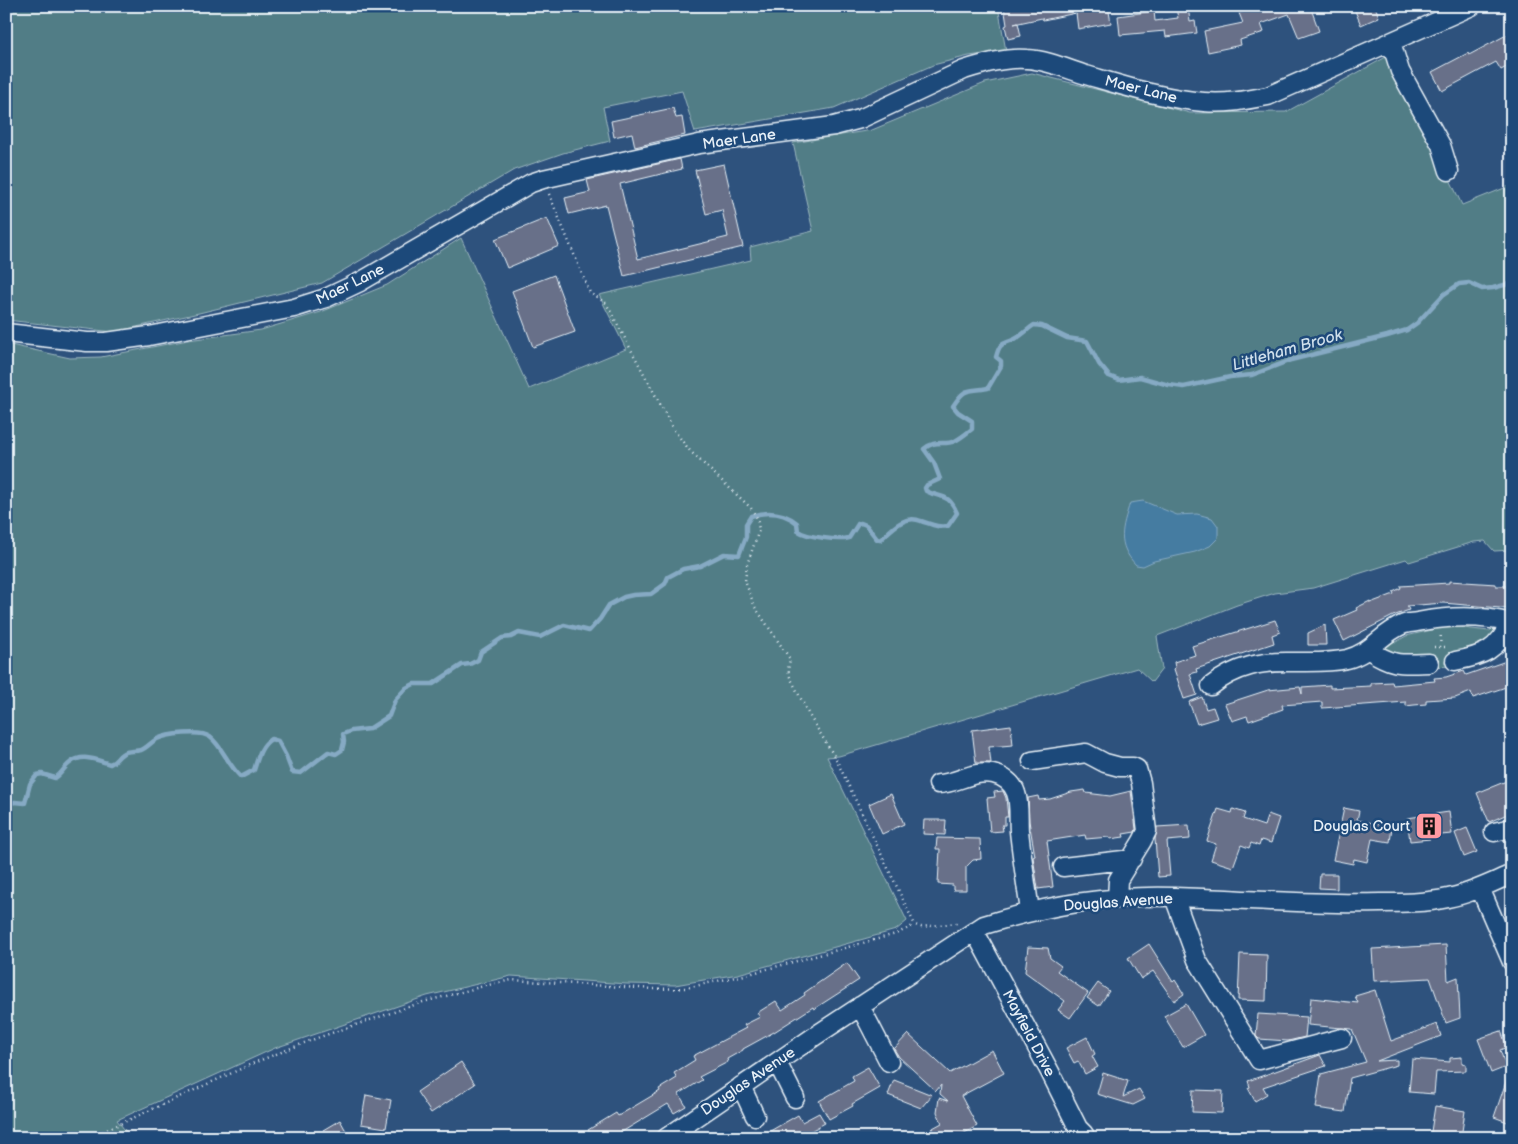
<svg xmlns="http://www.w3.org/2000/svg" width="1518" height="1144" viewBox="0 0 1518 1144" font-family="'Balsamiq Sans',sans-serif">
<style>
.green{fill:#517d86;stroke:#9cb7bf}
.water{fill:#447ba1;stroke:#86aac4}
.lines{fill:none;stroke-linecap:round;stroke-linejoin:round}
.stream{stroke:#86aac4;stroke-width:4.5}
.building{fill:#687089;stroke:#e8f1f8}
.minor-casing{stroke:#e8f1f8;stroke-width:21}
.path{stroke:#e8f1f8;stroke-width:2.5;stroke-dasharray:1 4;stroke-linecap:butt}
.minor{stroke:#1f4a7a;stroke-width:18}
.labels{text-anchor:middle;stroke-width:5;stroke-linejoin:round;paint-order:stroke}
.street-label{font-size:15px;fill:#e8f1f8;stroke:#1f4a7a}
.poi-label{font-size:15px;fill:#e8f1f8;stroke:#1f4a7a;text-anchor:end}
.water-label{font-size:16px;font-style:italic;fill:#cfdfeb;stroke:#1f4a7a}
</style>
<rect width="100%" height="100%" fill="#2e527d"/>
<filter id="ink" filterUnits="userSpaceOnUse"><feTurbulence type="fractalNoise" baseFrequency=".02" numOctaves="2"/><feDisplacementMap in="SourceGraphic" scale="10" xChannelSelector="R" yChannelSelector="G"/><feConvolveMatrix kernelMatrix="1 2 1 2 8 2 1 2 1" color-interpolation-filters="sRGB"/></filter>
<g filter="url(#ink)">
<path class="green" d="M6 6H998L1006 51 969 56 933 65 834 108 695 132 682 91 603 107 610 141 563 153 514 170 322 283 199 313 114 332 6 320Z
M1386 57 1431 139 1462 205 1512 185V550L1494 551 1485 541 1474 542 1409 562 1406 559 1313 588 1275 593 1237 605 1157 636 1162 669 1152 682 1137 668 839 756 827 757 907 921 896 930 738 974 675 985 627 984 511 976 427 996 275 1048 117 1120 131 1138H6V344L70 358 101 357 188 340 261 330 321 312 387 285 461 238 529 389 626 349 599 295 751 260 750 247 813 231 793 143 872 130 985 83 1032 73 1190 113 1286 112Z
M1459 623 1463 628 1489 631 1494 628 1496 632 1495 637 1451 666 1434 667 1386 656 1381 646 1387 639 1396 642 1406 636 1432 630 1433 625Z"/>
<path class="water" d="M1143 501 1177 515 1197 514 1212 518 1218 526V538L1210 546 1195 552 1154 561 1143 566 1136 565C1116 544 1122 528 1130 503Z"/>
<g class="lines">
<path class="stream" d="M6 804 15 802 25 803 30 784 37 775 42 774 55 778C62 774 64 767 70 763 82 753 97 760 110 764 116 762 117 757 122 754 127 750 135 752 141 750 147 748 151 742 157 739 167 734 201 730 210 737 222 746 228 765 241 777L254 770C258 758 260 746 271 739L278 741 286 756 292 772 301 773 328 752 336 754 342 750 344 742 343 734 351 731 369 729 389 716 395 700 406 688 414 684H433L462 665 470 664 478 660 481 652 502 638 511 637 519 633 540 637 564 625 589 631 600 619 609 605 624 597 633 595 651 594 665 584 668 577 683 569 700 566 724 554 739 555 746 537V524L751 516C767 511 783 512 797 523L798 531C807 537 839 541 849 538L858 524 861 523 866 525 877 539 880 540C891 530 904 514 921 521 931 524 937 528 948 526L957 513C948 492 941 499 926 491L925 488 927 485 940 479 934 463 924 449C935 439 944 446 955 441 961 438 967 433 972 429V421L958 412 953 406C966 386 967 392 988 388L1001 366V361L996 357C1000 341 1003 345 1015 339 1021 336 1028 329 1034 325L1042 326 1067 338 1087 341 1099 364 1109 376 1119 380 1140 377 1169 385 1184 387 1230 377 1252 375 1291 360 1387 336 1407 330 1417 323 1443 295 1459 284 1469 283 1482 289 1493 288 1512 283"/>
</g>
<path class="building" d="M1004 6H1108L1111 23 1078 29 1076 13 1043 20 1042 18 1014 24 1018 23 1021 36 1008 39 1005 26 1007 25Z
M1188 6 1190 22 1195 21 1197 33 1166 37 1165 31 1120 35 1118 16 1154 11 1155 21 1178 18 1176 8Z
M1246 6H1310L1319 31 1299 38 1289 14 1261 24 1264 32 1240 40 1241 45 1208 52 1204 31 1243 23 1239 13 1248 10Z
M1353 6H1375L1379 17 1361 25Z
M1512 32V64L1501 70 1496 62 1442 91 1432 72 1468 53 1469 55Z
M673 108 676 118 682 117 685 135 635 147 632 133 614 137 611 121Z
M680 159 682 169 620 184 638 259 728 237 722 210 706 214 695 170 724 164 743 247 624 276 606 205 569 214 565 198 590 192 587 180Z
M547 218 559 246 507 268 495 239Z
M554 275 575 332 533 347 512 291Z
M1449 581 1496 584V586H1512V609L1443 603 1407 606 1409 610 1393 616 1344 641 1334 620 1357 610 1356 608 1370 601V603L1394 594 1393 592 1401 588 1400 586 1449 583Z
M1275 620 1280 632 1272 635 1274 643 1196 669 1197 672 1190 674 1197 695 1184 699 1174 669 1175 668 1174 662 1195 655 1192 646Z
M1325 625 1326 645H1308V633Z
M1512 659V685L1473 698 1471 692 1455 698 1426 700V704L1414 705 1406 706V702L1322 708V702L1282 705 1283 709 1249 721 1247 716 1232 721 1225 704 1268 690 1300 687 1302 694V687L1330 685V688L1371 686V683L1392 682 1393 685 1435 681 1434 678 1446 677 1464 671 1466 675Z
M1202 697 1206 709 1213 707 1217 718 1197 724 1189 702Z
M1011 725 1013 745 989 747 991 763H976L972 730Z
M1509 780 1512 787V812L1489 822 1477 793Z
M1085 790 1086 793 1110 796 1131 791 1136 829 1135 832 1123 834 1124 837 1110 839 1109 837 1086 839 1085 835 1047 841 1053 887 1038 889 1033 857 1035 856 1029 821 1028 798 1038 796 1039 800 1050 799 1071 792Z
M1003 791 1006 798 1008 817H1005V825H1002L1003 831 990 832 987 798 995 797 994 792Z
M891 794 904 824 882 834 869 804Z
M1344 808 1359 811 1357 820 1392 827 1390 842 1372 839 1367 862 1354 859 1353 864 1333 860Z
M1218 809 1232 813 1233 809 1245 813 1243 819 1264 826 1268 814 1279 818 1271 843 1261 840 1259 846 1251 843 1249 848 1241 845 1233 867 1211 860 1216 844 1207 841Z
M1449 812 1452 834 1430 836V839L1410 841 1407 818Z
M924 820H946L945 835 923 834Z
M1189 825 1190 839 1167 841 1170 876 1158 877 1155 839 1157 827Z
M1467 828 1477 852 1464 857 1455 833Z
M937 838 980 839 981 859 973 860 966 867V890H953V885L938 884 940 849H936Z
M1320 874H1337V889L1319 888Z
M1149 944 1173 982 1175 980 1184 994 1174 1001 1153 971 1141 979 1128 958Z
M1446 945 1448 981 1458 977 1460 1018 1446 1023 1430 978 1374 981 1372 949Z
M1028 947 1048 948 1050 958 1061 966 1057 971 1088 993 1070 1018 1058 1010 1065 1001 1025 972Z
M1240 954 1267 955 1266 1001 1238 1000Z
M847 963 859 980 814 1009 813 1007 774 1032 743 1049V1050L727 1059 728 1062 699 1077 702 1080 679 1094 686 1106 674 1113 668 1104 612 1138H593L588 1130 616 1113 618 1116 660 1091 659 1089 677 1078 674 1073 695 1060 693 1056 746 1028 744 1025 760 1017 757 1013 776 1001 782 1010 805 995 804 993Z
M1098 983 1109 991 1099 1006 1087 998Z
M1375 990 1391 1041 1437 1024 1441 1036 1377 1061 1397 1060V1065L1350 1078 1345 1112 1316 1108 1321 1074 1366 1062 1352 1029 1308 1025 1311 998 1358 1003 1355 996Z
M1186 1004 1204 1035 1183 1047 1164 1016Z
M1258 1014 1307 1017 1305 1037 1288 1041 1259 1039 1256 1036Z
M1501 1031 1507 1047 1500 1050 1506 1067 1491 1073 1478 1039Z
M908 1034 950 1073 992 1050 1004 1073 961 1096 977 1126 956 1138H945L931 1129 942 1123 937 1112 939 1098 948 1101 940 1094 941 1085 936 1091 899 1057 894 1049Z
M1087 1037 1095 1054 1092 1056 1098 1067 1085 1074 1078 1061 1074 1063 1066 1048Z
M1320 1055 1326 1066 1263 1087 1267 1094 1255 1101 1248 1088 1250 1087 1248 1081Z
M1462 1057V1063L1466 1064V1071L1436 1072 1434 1094 1409 1092 1412 1059 1450 1062V1058Z
M461 1062 475 1084 431 1113 417 1092Z
M868 1067 880 1088 852 1104 853 1106 829 1119 819 1101 854 1081 852 1076Z
M1510 1070H1512V1116L1510 1123 1494 1117Z
M1103 1073 1128 1081 1123 1097 1139 1089 1145 1099 1133 1105 1097 1094Z
M894 1080 932 1095 921 1108 888 1095Z
M1193 1090 1223 1091 1222 1113 1192 1112Z
M366 1095 391 1100 386 1128 361 1124Z
M1435 1106 1465 1111 1461 1138H1430Z
M819 1113 825 1123 798 1138H758L798 1115 802 1122Z
M340 1120 350 1138H328L323 1130Z"/>
<g class="lines">
<g class="minor-casing">
<path id="minor" d="M1391 42 1400 71 1441 145 1449 171
M6 333 87 342H106L149 336 294 308 326 298 360 282 531 183 543 179 699 144 834 126 860 119 964 70C983 64 1006 57 1027 59 1047 60 1067 69 1086 75 1124 86 1164 99 1204 102 1226 104 1247 100 1268 96L1472 6
M1369 650C1393 666 1401 664 1429 663
M1455 661C1483 656 1498 650 1510 623
M1211 686C1236 666 1262 661 1293 662 1311 662 1329 663 1347 659 1371 653 1381 634 1402 625 1406 623 1412 623 1417 622 1448 616 1481 615 1512 623
M1032 761 1086 753 1105 763 1120 767H1133L1137 769 1141 783 1147 831 1142 841 1118 880 1117 899
M938 784C957 784 972 770 993 774 1003 776 1013 783 1016 793 1020 804 1018 819 1019 831 1022 858 1026 884 1030 911
M1494 832 1512 828
M1063 867 1132 859
M1480 888 1512 962
M1174 897 1197 960 1259 1060 1342 1038
M975 932 1050 1072 1078 1128 1084 1134
M860 1006 889 1062
M777 1062 795 1098
M741 1086 755 1116
M666 1138 815 1036 984 925C1048 905 1108 895 1175 897 1243 899 1311 905 1380 903 1402 903 1426 903 1448 898 1470 894 1491 883 1512 874"/>
</g>
<path class="path" d="M549 194 590 293 606 303 674 430 690 451 751 508 757 518 759 530 747 565 745 581 755 607 790 659 788 670 790 677 809 715 836 759 915 925 921 927 957 923
M1434 647H1446
M1440 647 1441 633
M89 1138 256 1062 317 1038 423 1002 488 985 512 980 655 989 686 988 749 974 896 934 915 925"/>
<use href="#minor" class="minor"/>
</g>
</g>
<defs>
<g id="building-square" transform="scale(1.4375)"><rect x="-9" y="-9" width="18" height="18" rx="4" fill="#ff9aa2" stroke="#1f4a7a"/><path d="M-4-6H4V6H1V3H-1V6H-4ZM-2.5-4.3h1.7v1.8h-1.7ZM.8-4.3h1.7v1.8H.8ZM-2.5-1h1.7V.8h-1.7ZM.8-1h1.7V.8H.8Z" fill="#111"/></g>
</defs>
<g fill-rule="evenodd">
<use href="#building-square" x="1429" y="826"/>
</g>
<g class="labels">
<g class="street-label">
<text transform="translate(1141 89) rotate(14)" y="5">Maer Lane</text>
<text transform="translate(739 139) rotate(-8)" y="5">Maer Lane</text>
<text transform="translate(350 284) rotate(-26)" y="5">Maer Lane</text>
<text transform="translate(1118 902) rotate(-4)" y="5">Douglas Avenue</text>
<text transform="translate(1029 1033) rotate(62)" y="5">Mayfield Drive</text>
<text transform="translate(748 1081) rotate(-34)" y="5">Douglas Avenue</text>
</g>
<g class="poi-label">
<text x="1410" y="831">Douglas Court</text>
</g>
<g class="water-label">
<text transform="translate(1287 349) rotate(-16)" y="6">Littleham Brook</text>
</g>
</g>
<rect width="1518" height="1144" fill="none" stroke="#1f4a7a" stroke-width="25"/>
<rect x="12" y="12" width="1493" height="1119" fill="none" stroke="#e8f1f8" stroke-width="2" filter="url(#ink)"/>
</svg>
